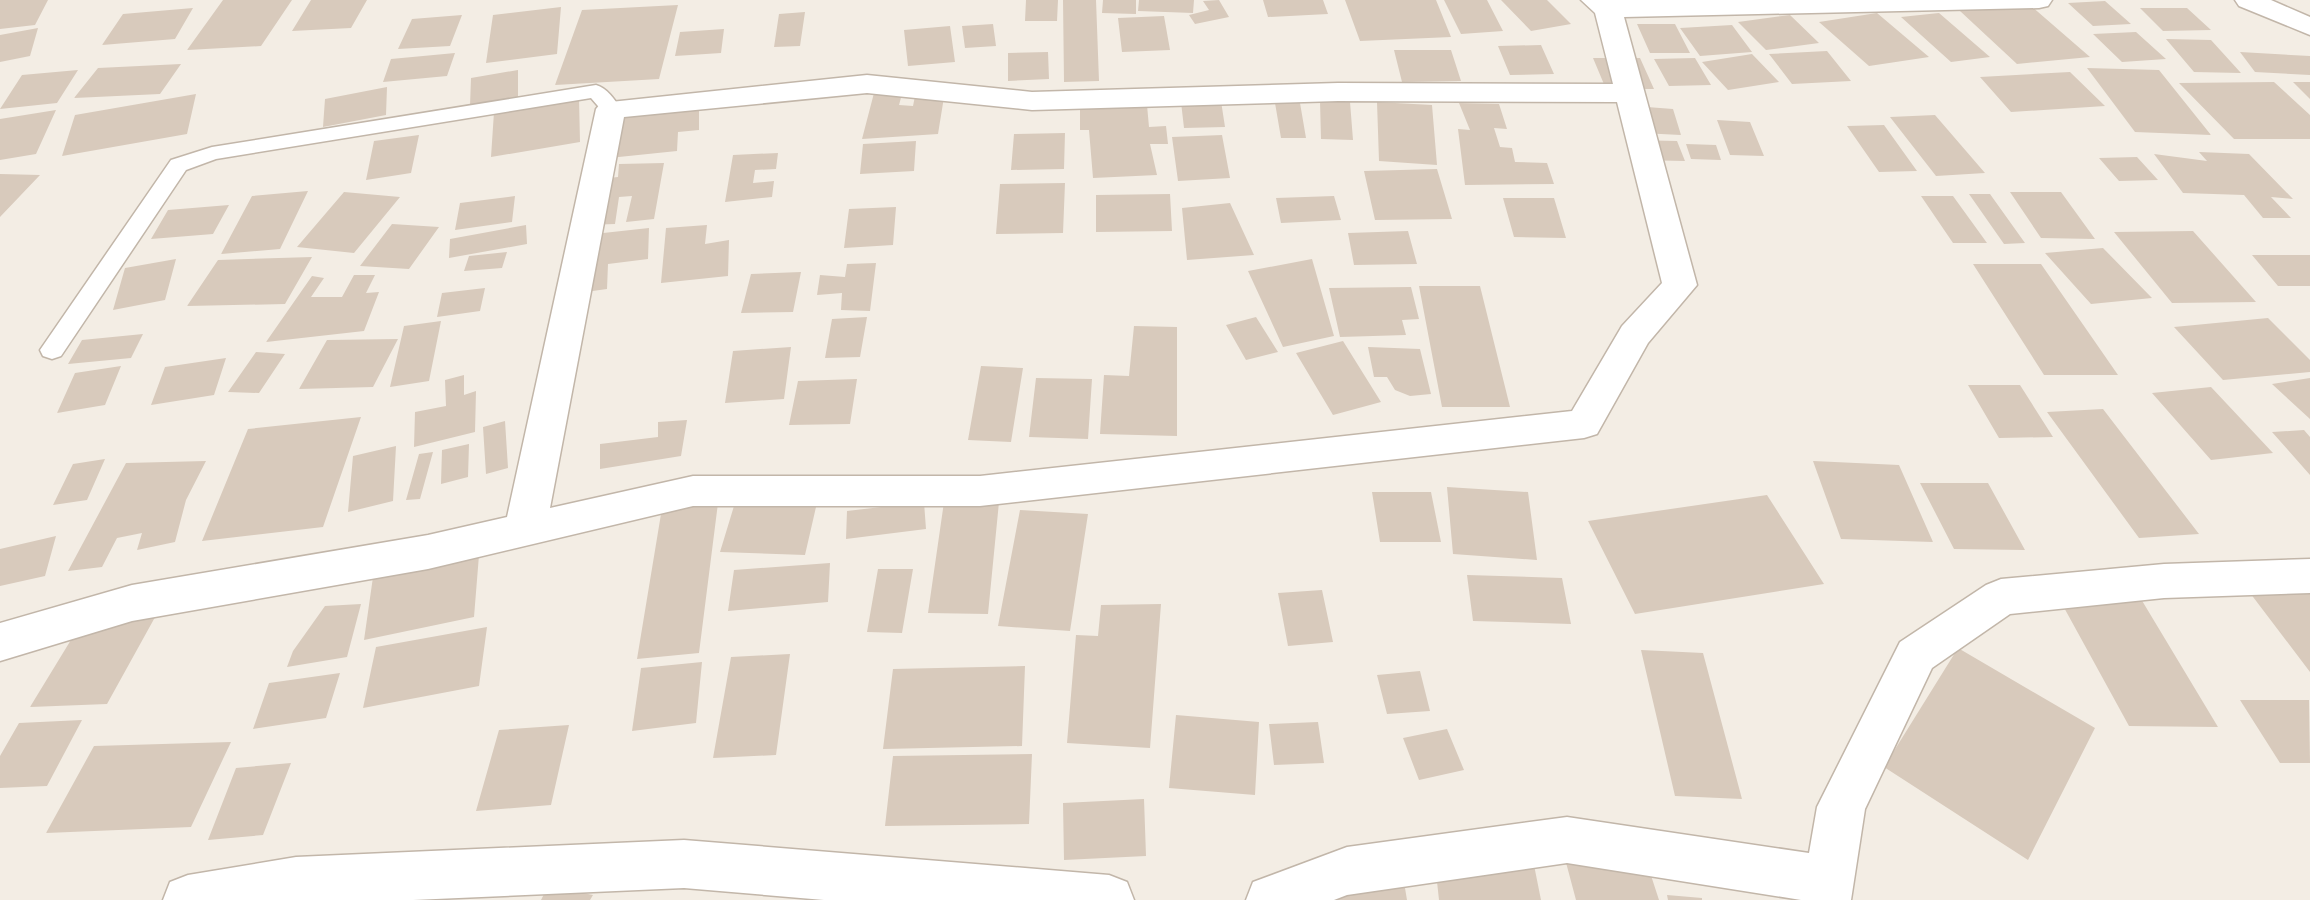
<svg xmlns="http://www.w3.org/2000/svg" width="2310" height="900" viewBox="0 0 2310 900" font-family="Signika,sans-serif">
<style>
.building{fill:#d8cabc}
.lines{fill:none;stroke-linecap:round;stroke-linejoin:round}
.lane-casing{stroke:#c2b6a9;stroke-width:3}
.street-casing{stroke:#c2b6a9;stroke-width:3}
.lane{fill:#fff;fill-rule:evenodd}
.street{fill:#fff;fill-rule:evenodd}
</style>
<rect width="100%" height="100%" fill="#f3ede4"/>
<path class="building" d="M0 0H48L35 25 0 29Z
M223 0H292L261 46 187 50Z
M311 0H367L351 28 292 31Z
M1026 0H1058L1057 21H1025Z
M1063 0H1096L1099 81 1064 82Z
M1103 0H1136V14L1102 13Z
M1139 0H1194L1193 13 1138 11Z
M1219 0 1229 17 1195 24 1189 15 1209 10 1203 1Z
M1263 0H1323L1328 14 1268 17Z
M1345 0H1436L1451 37 1360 41Z
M1444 0H1487L1503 31 1461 34Z
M1501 0H1547L1571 24 1531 31Z
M2105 1 2131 24 2093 26 2068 3Z
M678 5 659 79 555 85 582 10Z
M2030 5 2090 57 2017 64 1960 11Z
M561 7 557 54 486 63 493 15Z
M193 8 175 39 102 45 123 14Z
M2140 8H2187L2211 30 2163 31Z
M805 12 800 46 774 47 779 14Z
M1877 13 1929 57 1869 66 1819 22Z
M1939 13 1990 57 1951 62 1901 17Z
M462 15 450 46 398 49 412 19Z
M1790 15 1819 43 1766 50 1738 22Z
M1164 16 1170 50 1122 52 1118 18Z
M993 24 996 46 965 48 962 26Z
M1637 24H1675L1690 53H1650Z
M1732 25 1752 52 1700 56 1680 28Z
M950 26 955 62 908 66 904 30Z
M38 28 30 56 0 62V35Z
M724 29 721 53 675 56 680 32Z
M2136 32 2166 59 2122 62 2093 34Z
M2166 39 2211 40 2241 73 2194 72Z
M1541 45 1554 74 1510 75 1498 46Z
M1394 50H1451L1461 81 1402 82Z
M1827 51 1851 81 1792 84 1769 54Z
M1048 52 1049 79 1008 81V53Z
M2240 52 2310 56V75L2255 72Z
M455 53 447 76 383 82 391 59Z
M1752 54 1779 82 1728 90 1702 62Z
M1593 58H1640L1654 89H1606Z
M1695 58 1711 85 1669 86 1654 59Z
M181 64 160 94 74 98 98 68Z
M2087 68 2159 70 2211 135 2135 132Z
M78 70 57 103 0 109 22 75Z
M518 70V98L470 106 471 78Z
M2070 72 2105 106 2011 112 1980 77Z
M2274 82 2310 115V139H2234L2179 83Z
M2293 82H2310V99Z
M387 87 386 115 323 127 325 99Z
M874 93 902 94 899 105 913 106 915 96 944 97 938 134 862 139Z
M196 94 187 134 62 156 75 115Z
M699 97V130L678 132 677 151 609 158 622 104Z
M579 98 580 142 491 157 494 112Z
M1221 101 1225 127 1184 128 1181 102Z
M1320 101 1350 102 1353 140 1321 139Z
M1377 102 1432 105 1437 165 1379 161Z
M1275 103H1300L1306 138H1281Z
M1459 103 1499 104 1507 129 1494 128 1500 147 1512 148 1515 162 1547 163 1554 184 1465 185 1458 129 1470 130Z
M1147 105 1149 127 1166 126 1168 144H1150L1157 175 1093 178 1089 130H1080V108Z
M1634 106 1673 109 1681 135 1641 133Z
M56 110 36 154 0 160V119Z
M1935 115 1985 173 1936 176 1890 117Z
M1717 120 1750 122 1764 156 1730 155Z
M1884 125 1917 171 1879 172 1847 126Z
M1065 133 1064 169 1011 170 1014 134Z
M419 135 411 173 366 180 374 141Z
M1222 135 1230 178 1178 181 1172 137Z
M1631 140 1677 141 1685 161 1638 160Z
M916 141 914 171 860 174 863 144Z
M1686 144 1716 145 1721 160 1691 159Z
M2199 152 2249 154 2293 199 2271 197 2291 218H2263L2244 195 2183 193 2154 154 2207 161Z
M778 153 776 169 755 170 753 183 774 181 772 197 725 202 733 155Z
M2137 157 2158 180 2119 181 2099 158Z
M664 163 654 219 626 222 632 196 619 197 615 224 586 225 599 179 618 177 619 164Z
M1437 169 1452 219 1375 220 1364 171Z
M0 174 40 175 0 217Z
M1065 183 1063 233 996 234 1000 184Z
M308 191 280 249 221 254 252 196Z
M344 192 400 197 354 253 297 247Z
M2010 192H2061L2095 239 2041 238Z
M1170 194 1172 231 1096 232V195Z
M1969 194H1990L2025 243 2004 244Z
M515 196 512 222 455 230 460 203Z
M1334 196 1341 220 1281 223 1276 198Z
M1921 196H1953L1987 243H1953Z
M1503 198H1554L1566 238 1514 237Z
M1230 203 1254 255 1187 260 1182 208Z
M229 205 213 234 151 239 168 210Z
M896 207 893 245 844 248 849 209Z
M392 224 439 227 409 269 360 266Z
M526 225 527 244 449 258 450 239Z
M707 225 705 244 729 240 728 276 661 283 666 228Z
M649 228 648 259 608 264 607 289 571 294 585 235Z
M1408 231 1417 264 1354 265 1348 233Z
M2193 231 2256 302 2172 303 2114 232Z
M2103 248 2152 298 2091 304 2045 253Z
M507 252 502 268 464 271 469 256Z
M2252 255H2310V286H2278Z
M312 257 285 304 187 306 218 260Z
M176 259 165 300 113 310 125 268Z
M1312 259 1334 336 1283 347 1248 271Z
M876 263 870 311 841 310 842 293 817 295 820 275 845 277 847 264Z
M1973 264H2041L2118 375H2044Z
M801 272 793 312 741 313 751 274Z
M354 275H375L366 293 379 292 364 331 266 342 312 276 324 278 311 297H342Z
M1419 286H1480L1510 407H1442Z
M1411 287 1419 319 1402 320 1406 335 1340 337 1329 288Z
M485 288 480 311 437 317 442 293Z
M867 317 860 357 825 358 832 319Z
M1256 317 1278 352 1246 360 1226 325Z
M2268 318 2310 360V372L2223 380 2174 327Z
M441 321 429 381 390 387 404 326Z
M1134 326 1177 327V436L1100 434 1104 375 1129 376Z
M143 334 131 358 68 364 82 340Z
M398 339 373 387 299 389 327 340Z
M1343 341 1381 402 1333 415 1296 353Z
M791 347 784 399 725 403 733 351Z
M1368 347 1420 349 1431 394 1410 396 1395 390 1387 377H1374Z
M256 352 285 354 259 393 228 392Z
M226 358 214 395 151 405 165 367Z
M121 366 105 405 57 413 75 373Z
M981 366 1023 368 1011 442 968 440Z
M464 375V395L476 391 475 432 414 447 415 412 446 406 445 380Z
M1036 378 1092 379 1088 439 1029 437Z
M2310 378V419L2272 384Z
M857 379 850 424 789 425 798 381Z
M1968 385H2020L2053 437 1999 438Z
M2211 387 2273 453 2211 460 2152 393Z
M2103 409 2199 534 2139 538 2047 412Z
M361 417 323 527 202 541 248 429Z
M687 420 681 456 600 469V444L658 437V422Z
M505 421 508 468 486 474 483 427Z
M2304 430 2310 437V475L2272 432Z
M469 444 468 477 441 484 442 450Z
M396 446 393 501 348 512 353 456Z
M433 452 420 499 406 500 419 454Z
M105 459 87 500 53 505 73 464Z
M206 461 186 500 175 542 137 550 142 533 117 538 102 567 68 571 126 463Z
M1813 461 1899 465 1933 542 1841 539Z
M1920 483H1988L2025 550 1954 549Z
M1447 487 1528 492 1537 560 1453 554Z
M1372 492H1431L1441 542H1380Z
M1767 495 1824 584 1635 614 1588 521Z
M924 502 926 529 846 539 847 511Z
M944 502H999L988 614 928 613Z
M718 503 699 653 637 659 662 508Z
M734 506 816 507 805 555 720 552Z
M1020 510 1088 514 1070 631 998 626Z
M56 536 45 576 0 586V549Z
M479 555 474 617 364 640 373 577Z
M830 563 828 602 728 611 734 570Z
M878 569H913L902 633 867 632Z
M1467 575 1562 578 1571 624 1473 621Z
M2310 581V672L2244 585Z
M1322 590 1333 642 1288 646 1278 593Z
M2056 593 2138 594 2218 727 2129 726Z
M361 604 347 657 287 667 293 651 325 606Z
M1161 604 1150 748 1067 743 1076 635 1098 636 1101 605Z
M159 610 107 704 30 707 88 612Z
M487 627 479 686 363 708 376 647Z
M1958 648 2095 728 2028 860 1884 767Z
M1641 650 1703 653 1742 799 1675 796Z
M790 654 776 755 713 758 731 657Z
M702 662 696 723 632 731 641 668Z
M1025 666 1022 746 883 749 893 669Z
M1420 671 1430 711 1387 714 1377 675Z
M340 673 326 718 253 729 269 683Z
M2240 700H2309L2310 763H2280Z
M1176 715 1259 722 1255 795 1169 788Z
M82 720 47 786 0 788V756L19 723Z
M1318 722 1324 763 1274 765 1269 724Z
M569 725 551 805 476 811 499 730Z
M1447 729 1464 770 1419 780 1403 738Z
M231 742 191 827 46 833 94 746Z
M1032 754 1029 824 885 826 893 756Z
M291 763 263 835 208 840 236 768Z
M1144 799 1146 856 1064 860 1063 803Z
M1643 851 1659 900H1576L1564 855Z
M1435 863 1534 865 1541 900H1439Z
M1402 870 1407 900H1291Z
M548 886 593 895 590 900H541Z
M1667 895 1702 898V900H1668Z"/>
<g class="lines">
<g class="lane-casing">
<path id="lane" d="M596 85C607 88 615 100 621 109L618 113H604L591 98 216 159 186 170 61 356 52 359 43 356 40 350 171 160 212 147Z"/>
</g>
<g class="street-casing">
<path id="street" d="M1581 0H2052L2048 6 2039 8 1624 17 1697 285 1648 343 1597 434 1584 438 980 506H693L428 569 132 621 0 661V623L132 585 428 535 507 517 596 109 601 103 867 75 1032 92 1338 83 1613 84 1595 13ZM867 93 1032 110 1338 101 1617 102 1662 283 1622 326 1572 411 980 476H693L550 508 624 117Z
M2235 0H2271L2310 17V35L2239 6Z
M2310 559V593L2164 598 2010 614 1932 668 1865 809 1851 900H1801L1567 863 1347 895 1334 900H1246L1253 882 1347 847 1567 817 1809 853 1817 807 1900 642 1986 585 2001 579 2164 564Z
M684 840 1109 875 1127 882 1134 900H824L684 888 413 900H163L170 882 188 875 296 857Z"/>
</g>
<use href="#lane" class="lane"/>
<use href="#street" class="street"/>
</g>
</svg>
